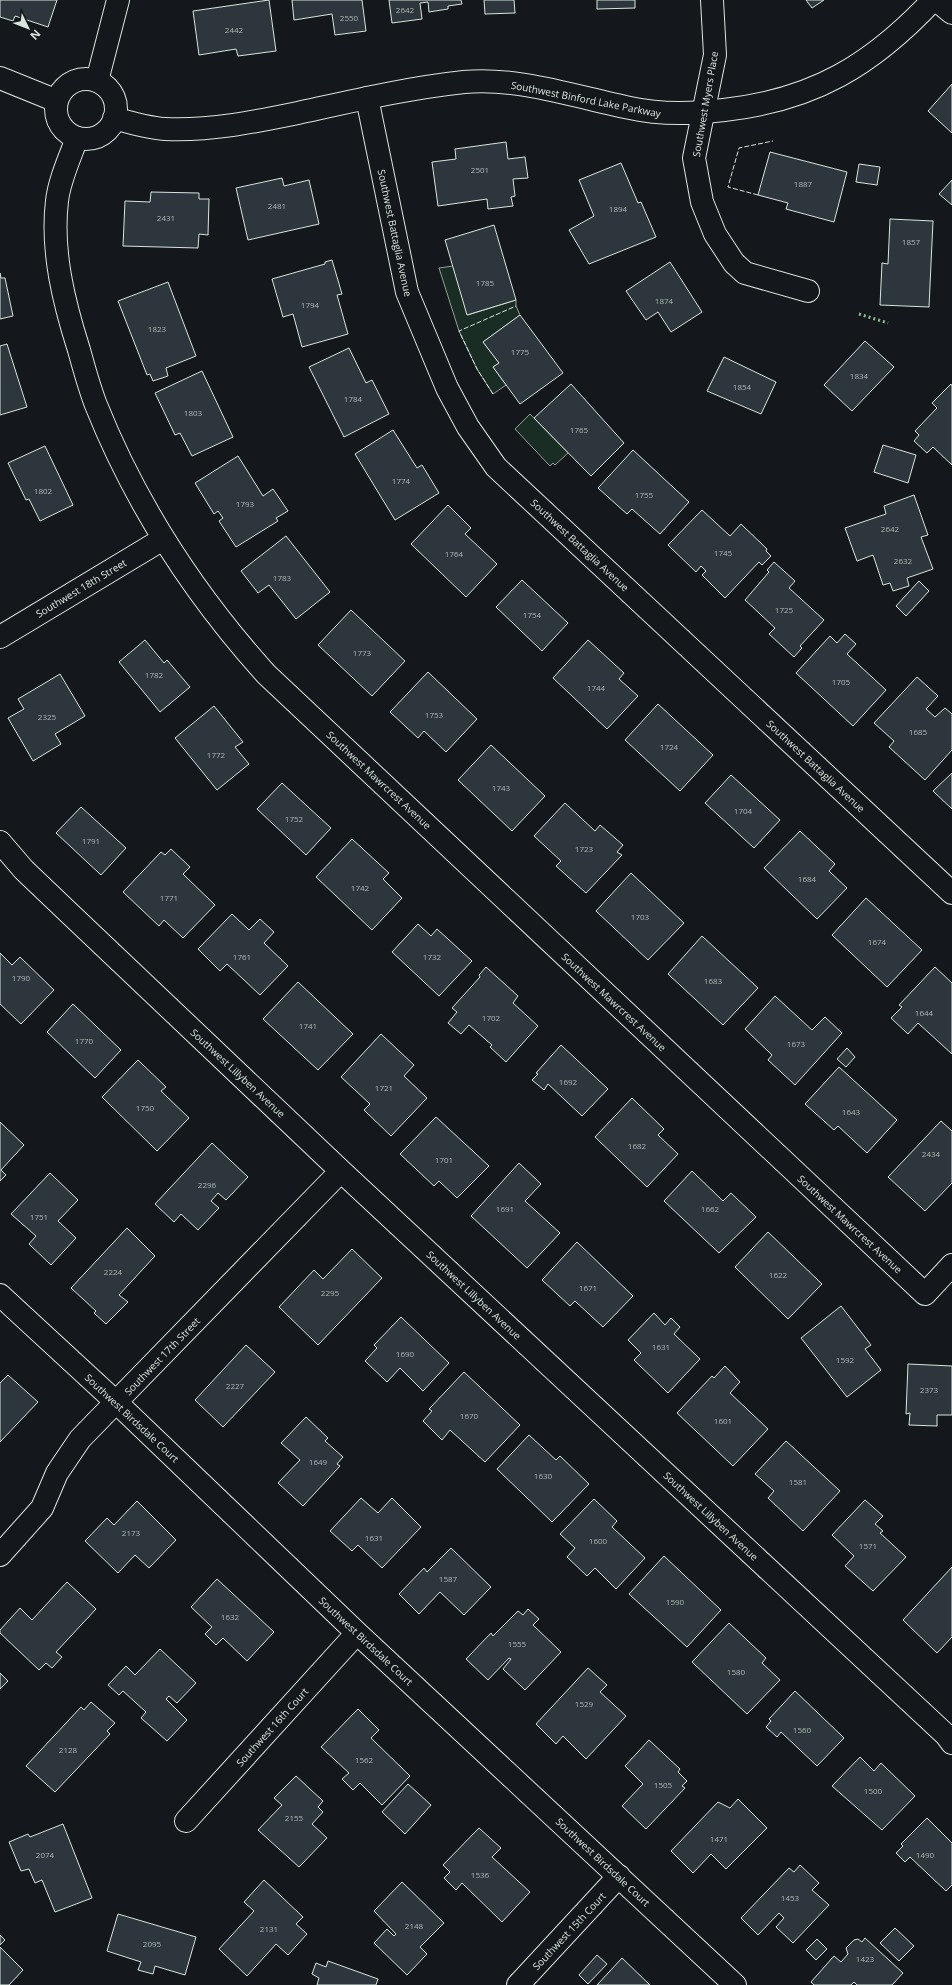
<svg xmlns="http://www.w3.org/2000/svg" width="952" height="1985" viewBox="0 0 952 1985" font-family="'Open Sans',sans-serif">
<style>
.green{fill:#1a2d24;stroke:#939e99}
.building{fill:#2c363c;stroke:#d8e6dc}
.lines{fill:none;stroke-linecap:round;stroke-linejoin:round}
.minor-casing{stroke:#d8e6dc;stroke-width:24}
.tertiary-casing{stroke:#d8e6dc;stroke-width:24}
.minor{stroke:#14181c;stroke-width:22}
.tertiary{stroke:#14181c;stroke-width:22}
.hedge{stroke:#8ac095;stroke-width:3;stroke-dasharray:2 3;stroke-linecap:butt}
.fence{stroke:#d8e6dc;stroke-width:1;stroke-dasharray:5 2;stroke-linecap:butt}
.labels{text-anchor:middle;stroke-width:3;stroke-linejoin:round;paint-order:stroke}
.number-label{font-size:8px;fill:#adbab4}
.street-label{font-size:10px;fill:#d8e6dc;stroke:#14181c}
</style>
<rect width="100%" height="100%" fill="#14181c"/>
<path class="green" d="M453 266 468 315 516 300V306L520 315 483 342 499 363 493 367 506 385 493 394 477 369 459 331 439 268Z
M530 414 568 453 555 465 553 463 550 466 515 429Z"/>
<path class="building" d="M0 0H57L48 27 15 16 13 21 0 17Z
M269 0 276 51 238 56 236 49 199 55 193 11Z
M292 0H362L366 31 335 35 332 14 294 20Z
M389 0H461L462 4 448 6V9L429 12 428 2 420 3 422 19 392 23Z
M484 0H514L515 13 485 14Z
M597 0H635V8L597 9Z
M806 0H824L812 8Z
M952 84V133L928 111Z
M506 142 508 159 525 157 528 178 513 179 515 196 511 197 513 206 488 209 487 199 438 206 432 162 456 159 455 149Z
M770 152 847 172 834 222 786 209 788 203 758 195Z
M621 163 638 203 641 202 656 237 589 264 569 230 594 216 579 180Z
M859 164 880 167 877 185 856 182Z
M282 178 284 186 309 180 319 224 248 240 236 188Z
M952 180V205L939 194Z
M151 192 199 193V199H209L208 235 199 234 198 248 123 246 125 201 150 202Z
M890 219 933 221 929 307 880 305 882 263 888 264Z
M494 225 516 300 467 315 445 240Z
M332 260 342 294 337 295 348 334 302 347 293 314 283 317 272 279 325 264V262Z
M670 262 702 312 671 332 658 312 646 320 626 291Z
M0 273 1 278H5L13 316 0 319Z
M168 282 196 356 166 368 168 376 153 381 150 374 147 375 118 301Z
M520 315 563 373 520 404 493 367 499 363 483 342Z
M865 341 894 367 852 411 824 385Z
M7 344 27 407 0 415V346Z
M349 348 366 383 372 380 389 414 344 437 309 367Z
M724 357 776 382 761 414 707 391Z
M202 371 233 437 192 456 180 433 175 435 155 393Z
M571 384 624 443 591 476 534 418Z
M951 384 952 386V465L933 447 927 453 914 441 919 435 915 431 937 408 932 403Z
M393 430 417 468 422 465 439 493 395 520 355 454Z
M883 445 916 455 908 483 874 472Z
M45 446 73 505 40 521 29 499 26 500 8 463Z
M633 450 689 502 660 534 632 509 627 514 598 488Z
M238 456 263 496 273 489 288 511 276 518 278 521 236 547 219 521 223 518 218 511 214 514 195 483Z
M914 495 928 535 921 537 933 569 907 578 909 586 893 591 890 583 883 585 873 555 857 561 845 528 886 514 884 506Z
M448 505 471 528 465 534 497 564 466 597 411 544Z
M702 510 730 536 741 524 767 549 766 551 771 556 762 565 759 562 725 598 702 575 706 571 701 566 696 572 668 545Z
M286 536 330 592 296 619 269 585 258 593 241 571Z
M774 562 795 581 789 588 824 620 800 646 802 648 794 657 769 634 775 628 745 600 769 572 767 570Z
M522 580 568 623 542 651 496 607Z
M919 581 929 591 906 616 896 606Z
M351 610 405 661 372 696 318 645Z
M845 634 856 644 847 654 886 690 853 726 796 673 830 636 837 643Z
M145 640 164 663 167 660 190 687 160 712 119 662Z
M588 640 624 673 619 679 638 696 607 729 553 678Z
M428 672 477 719 446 752 424 731 418 738 390 712Z
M60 674 85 716 55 734 61 744 33 761 8 718 24 709 18 699Z
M917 677 938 696 926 709 935 717 945 708 952 714V750L925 780 889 747 894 741 874 723Z
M658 704 713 755 680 791 625 740Z
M214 706 243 742 235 747 249 764 217 790 175 738Z
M491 745 545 796 512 831 458 780Z
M952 773V809L933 791Z
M731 775 780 820 754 848 705 803Z
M282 783 331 828 306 855 257 809Z
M565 803 595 831 600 825 623 845 617 852 622 855 586 893 556 866 561 861 534 836Z
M81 807 126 848 101 875 56 833Z
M800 831 835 864 829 871 847 888 817 919 764 868Z
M352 839 389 873 383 879 402 898 372 930 316 877Z
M171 849 190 867 183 874 215 905 183 938 164 920 159 926 123 892 161 852 165 855Z
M631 873 684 923 648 960 596 911Z
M866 898 922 950 887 987 832 935Z
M232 914 249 930 260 919 274 932 264 943 288 966 260 995 227 964 220 971 198 949Z
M418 924 431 936 437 929 472 961 439 996 392 952Z
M702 936 758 988 723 1025 668 974Z
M0 953 12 965 20 957 54 990 21 1024 0 1004Z
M486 967 518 996 513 1003 538 1026 506 1062 490 1047 492 1045 469 1025 461 1034 448 1023 457 1012 452 1008 480 977 479 975Z
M935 967 952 983V1054L918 1023 908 1034 891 1018 902 1007 899 1005Z
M298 982 353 1034 318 1070 263 1019Z
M775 996 812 1030 825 1017 842 1033 795 1085 768 1060 772 1055 745 1029Z
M73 1004 121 1050 95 1078 47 1032Z
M381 1034 414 1065 404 1076 427 1098 391 1136 364 1110 370 1104 341 1077Z
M561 1045 608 1089 582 1116 548 1084 544 1090 532 1080 538 1074 536 1073Z
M847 1048 855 1057 846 1067 837 1059Z
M138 1060 166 1087 161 1091 189 1118 157 1151 102 1097Z
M839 1067 897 1120 867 1153 838 1126 834 1130 805 1104Z
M632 1098 664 1129 658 1135 678 1154 647 1187 595 1137Z
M436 1117 489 1166 457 1198 439 1181 434 1186 400 1154Z
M941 1121 952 1131V1183L925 1211 888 1177Z
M0 1122 24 1145 1 1170 6 1175 0 1181Z
M212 1143 248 1177 226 1200 218 1193 211 1201 219 1208 198 1230 181 1214 174 1222 155 1204Z
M519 1163 541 1184 525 1201 560 1233 527 1268 471 1216Z
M692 1171 723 1201 731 1193 756 1217 719 1253 664 1201Z
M50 1173 78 1200 58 1221 76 1238 51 1265 29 1244 36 1236 11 1214Z
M127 1228 155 1256 119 1295 128 1302 106 1324 94 1313 96 1311 71 1288Z
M768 1232 822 1284 788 1319 735 1267Z
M577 1242 633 1296 603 1327 575 1301 570 1306 542 1280Z
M352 1249 382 1278 318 1345 279 1307 314 1270 323 1279Z
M841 1306 871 1345 865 1349 881 1370 847 1397 801 1338Z
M654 1313 665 1325 671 1318 680 1327 674 1334 700 1359 668 1393 634 1360 641 1353 628 1340Z
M401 1317 449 1363 423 1391 400 1368 387 1382 365 1361 377 1348 374 1345Z
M246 1345 275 1372 223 1427 195 1400Z
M908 1364 952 1366V1415H937V1426L909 1425 910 1413 906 1414Z
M725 1366 740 1382 730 1393 768 1429 733 1466 677 1413 712 1376 714 1378Z
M464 1372 520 1425 485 1462 450 1430 442 1440 423 1421 432 1411 429 1409Z
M8 1375 38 1402 0 1442V1383Z
M306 1417 328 1438 325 1441 343 1457 337 1464 340 1466 303 1506 278 1483 300 1460 281 1443Z
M529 1435 556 1460 560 1456 589 1484 552 1522 497 1469Z
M786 1441 840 1491 803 1531 768 1498 774 1491 755 1474Z
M361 1498 378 1513 392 1498 421 1527 382 1568 358 1545 352 1551 330 1531Z
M594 1499 617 1521 612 1527 645 1558 616 1589 595 1568 587 1576 567 1557 575 1548 560 1534Z
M865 1500 883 1516 875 1524 883 1531 880 1533 906 1557 873 1591 845 1566 854 1556 832 1535Z
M137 1501 176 1540 149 1568 135 1555 118 1573 85 1541 107 1518 114 1525Z
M451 1548 491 1587 464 1615 440 1592 419 1614 399 1594 424 1568 427 1572Z
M664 1556 721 1610 687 1647 629 1594Z
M952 1567V1637L937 1653 903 1620Z
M217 1579 274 1632 247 1661 223 1638 216 1645 205 1634 212 1627 191 1607Z
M67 1582 96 1609 56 1652 62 1657 52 1668 46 1663 39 1670 0 1633V1630L20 1608 32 1620Z
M528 1609 539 1619 533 1625 561 1652 525 1690 503 1669 511 1659 509 1658 488 1680 466 1659 491 1633 493 1636 518 1611 523 1615Z
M729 1623 766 1658 762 1663 780 1680 747 1714 692 1662Z
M160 1649 196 1683 177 1703 169 1696 166 1699 187 1720 167 1741 141 1718 146 1712 123 1691 119 1695 108 1685 126 1666 135 1675Z
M588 1668 607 1685 600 1692 626 1716 586 1759 563 1736 556 1744 536 1724Z
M0 1673 8 1681 0 1689Z
M795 1691 844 1738 817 1766 781 1732 777 1737 766 1727 771 1721 769 1719Z
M91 1702 115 1723 107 1731 110 1734 55 1792 26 1766 81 1707 84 1710Z
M358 1709 379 1730 371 1738 410 1776 382 1805 360 1783 353 1790 342 1779 349 1773 321 1747Z
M649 1740 680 1769 678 1772 687 1781 682 1786 685 1788 646 1829 622 1806 643 1784 625 1766Z
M860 1757 874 1771 881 1763 915 1796 882 1830 832 1786Z
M296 1776 323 1801 318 1807 323 1812 312 1824 327 1838 299 1867 258 1830 282 1805 274 1798Z
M408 1784 431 1805 405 1834 382 1812Z
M738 1799 767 1828 726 1869 711 1854 693 1873 671 1851 718 1802 730 1808Z
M927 1818 952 1843V1885L946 1891 910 1857 905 1862 896 1853 903 1846 901 1844Z
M63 1824 92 1898 55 1912 42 1880 35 1883 29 1869 21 1871 9 1842 28 1834 30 1837Z
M479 1828 501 1848 492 1857 530 1892 502 1922 462 1883 456 1890 444 1878 450 1872 443 1865Z
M800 1865 819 1883 812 1890 829 1905 793 1943 776 1927 784 1918 779 1913 758 1935 741 1918 789 1868 794 1872Z
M264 1880 303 1917 296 1924 307 1934 288 1955 276 1944 247 1976 219 1949 254 1911 244 1902Z
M402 1882 444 1923 420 1947 427 1954 407 1975 374 1943 387 1929 394 1936 396 1934 374 1911Z
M118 1914 196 1937 185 1975 155 1966 153 1974 138 1970 141 1962 107 1951Z
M895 1928 914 1946 899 1961 880 1943Z
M0 1935 5 1940 0 1945Z
M865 1938 903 1973 892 1985H857L854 1982 851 1985H814L811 1982 834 1956 841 1962 848 1954 846 1948 854 1940 858 1939 862 1942Z
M817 1939 827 1949 816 1960 806 1950Z
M0 1947 23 1970 9 1985H0Z
M597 1955 607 1964 588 1984 579 1975Z
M622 1958 650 1985H597Z
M328 1961 378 1979 376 1985H317L319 1978 312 1974 316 1963 326 1967Z"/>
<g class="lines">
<g class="minor-casing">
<path id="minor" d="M712 0 715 55 694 158 702 202 715 234 734 263 745 273 808 291
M936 0 952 13
M97 81 118 0
M367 98 407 292 447 388 468 427 496 467 952 893
M77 138C70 157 59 181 57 201 51 251 64 303 79 350 84 368 89 387 96 405 136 505 194 594 266 674L925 1294 952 1265
M0 637 163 539
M0 842 24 870 67 911 341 1171 946 1735 952 1743
M0 1295 117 1403 357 1633 735 1985
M0 1555 42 1508 57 1473 80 1439 341 1171
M186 1821 357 1633
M518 1985 619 1876"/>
</g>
<g class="tertiary-casing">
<path id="tertiary" d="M0 78 57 101
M56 109a30 30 0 1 1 60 0a30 30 0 1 1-60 0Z
M114 118C131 123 148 128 165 129 210 131 254 122 298 113 353 101 408 88 464 82 519 77 576 97 630 108 661 115 692 114 724 110 814 100 872 65 933 0"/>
</g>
<use href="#minor" class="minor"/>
<use href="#tertiary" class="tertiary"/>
<path class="hedge" d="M859 314 888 323"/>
<path class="fence" d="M758 195 728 187 739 148 773 141
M493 394 477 369 459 331 516 306"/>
</g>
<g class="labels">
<g class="number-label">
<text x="405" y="13">2642</text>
<text x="349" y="21">2550</text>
<text x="234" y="33">2442</text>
<text x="480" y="173">2501</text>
<text x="803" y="187">1887</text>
<text x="277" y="209">2481</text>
<text x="618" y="212">1894</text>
<text x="166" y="221">2431</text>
<text x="911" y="245">1857</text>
<text x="485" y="286">1785</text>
<text x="664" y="304">1874</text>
<text x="310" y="308">1794</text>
<text x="157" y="332">1823</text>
<text x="520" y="355">1775</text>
<text x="859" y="379">1834</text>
<text x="742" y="390">1854</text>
<text x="353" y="402">1784</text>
<text x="193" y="416">1803</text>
<text x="579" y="433">1765</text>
<text x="401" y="484">1774</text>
<text x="43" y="494">1802</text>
<text x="644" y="498">1755</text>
<text x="245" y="507">1793</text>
<text x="890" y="532">2642</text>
<text x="723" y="556">1745</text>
<text x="454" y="557">1764</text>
<text x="903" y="564">2632</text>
<text x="282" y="581">1783</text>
<text x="784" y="613">1725</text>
<text x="532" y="618">1754</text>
<text x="362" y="656">1773</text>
<text x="154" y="678">1782</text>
<text x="841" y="685">1705</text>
<text x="596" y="691">1744</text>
<text x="434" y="718">1753</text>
<text x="47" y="720">2325</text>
<text x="918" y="735">1685</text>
<text x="669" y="750">1724</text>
<text x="216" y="758">1772</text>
<text x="501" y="791">1743</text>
<text x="743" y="814">1704</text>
<text x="294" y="822">1752</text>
<text x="91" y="844">1791</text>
<text x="584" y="852">1723</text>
<text x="807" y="882">1684</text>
<text x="360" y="891">1742</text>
<text x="169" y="901">1771</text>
<text x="640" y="920">1703</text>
<text x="877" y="945">1674</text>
<text x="242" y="960">1761</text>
<text x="432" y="960">1732</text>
<text x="21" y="981">1790</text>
<text x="713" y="984">1683</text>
<text x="924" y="1016">1644</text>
<text x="491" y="1021">1702</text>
<text x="308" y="1029">1741</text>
<text x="84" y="1044">1770</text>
<text x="796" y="1047">1673</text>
<text x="568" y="1085">1692</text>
<text x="384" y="1091">1721</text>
<text x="145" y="1111">1750</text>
<text x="851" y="1115">1643</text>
<text x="637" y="1149">1682</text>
<text x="931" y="1157">2434</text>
<text x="444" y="1163">1701</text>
<text x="207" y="1188">2296</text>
<text x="505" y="1212">1691</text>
<text x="710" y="1212">1662</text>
<text x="39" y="1220">1751</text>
<text x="113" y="1275">2224</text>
<text x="778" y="1278">1622</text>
<text x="588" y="1291">1671</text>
<text x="330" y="1296">2295</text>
<text x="661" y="1350">1631</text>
<text x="405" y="1357">1690</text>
<text x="845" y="1363">1592</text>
<text x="235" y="1389">2227</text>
<text x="929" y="1393">2373</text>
<text x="469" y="1419">1670</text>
<text x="723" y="1424">1601</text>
<text x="318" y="1465">1649</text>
<text x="543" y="1479">1630</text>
<text x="798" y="1485">1581</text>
<text x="131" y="1536">2173</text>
<text x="374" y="1541">1631</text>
<text x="598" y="1544">1600</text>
<text x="868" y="1549">1571</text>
<text x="448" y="1582">1587</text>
<text x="675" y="1605">1590</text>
<text x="230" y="1620">1632</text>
<text x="517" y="1647">1555</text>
<text x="736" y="1675">1580</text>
<text x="584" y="1707">1529</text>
<text x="802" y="1733">1560</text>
<text x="68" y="1753">2128</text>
<text x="364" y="1763">1562</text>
<text x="663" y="1788">1505</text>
<text x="873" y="1794">1500</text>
<text x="294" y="1821">2155</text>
<text x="719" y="1842">1471</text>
<text x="45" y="1858">2074</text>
<text x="925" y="1858">1490</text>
<text x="480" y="1878">1536</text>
<text x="790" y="1901">1453</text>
<text x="414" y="1929">2148</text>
<text x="269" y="1932">2131</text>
<text x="152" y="1947">2095</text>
<text x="865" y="1962">1423</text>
</g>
<g class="street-label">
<text transform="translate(586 99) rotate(11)" y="4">Southwest Binford Lake Parkway</text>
<text transform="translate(705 104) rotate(-80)" y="4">Southwest Myers Place</text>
<text transform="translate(395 233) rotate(78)" y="4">Southwest Battaglia Avenue</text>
<text transform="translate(580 545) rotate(43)" y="4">Southwest Battaglia Avenue</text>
<text transform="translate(81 588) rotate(-31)" y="4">Southwest 18th Street</text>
<text transform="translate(816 766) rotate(43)" y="4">Southwest Battaglia Avenue</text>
<text transform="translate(379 780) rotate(43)" y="4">Southwest Mawrcrest Avenue</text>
<text transform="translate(614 1002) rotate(43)" y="4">Southwest Mawrcrest Avenue</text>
<text transform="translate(238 1073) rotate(43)" y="4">Southwest Lillyben Avenue</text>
<text transform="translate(850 1224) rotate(43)" y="4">Southwest Mawrcrest Avenue</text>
<text transform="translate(474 1295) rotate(43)" y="4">Southwest Lillyben Avenue</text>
<text transform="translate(162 1356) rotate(-46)" y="4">Southwest 17th Street</text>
<text transform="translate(132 1418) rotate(43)" y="4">Southwest Birdsdale Court</text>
<text transform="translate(711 1516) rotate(43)" y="4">Southwest Lillyben Avenue</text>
<text transform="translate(366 1641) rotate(43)" y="4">Southwest Birdsdale Court</text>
<text transform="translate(272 1727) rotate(-48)" y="4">Southwest 16th Court</text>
<text transform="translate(603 1862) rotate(43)" y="4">Southwest Birdsdale Court</text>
<text transform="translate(569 1931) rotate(-47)" y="4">Southwest 15th Court</text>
</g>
</g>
<g transform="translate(28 28) rotate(133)" stroke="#14181c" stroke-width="3" paint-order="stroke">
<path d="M0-3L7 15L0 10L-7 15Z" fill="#d8e6dc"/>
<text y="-6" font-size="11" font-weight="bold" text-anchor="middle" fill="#d8e6dc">N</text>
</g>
</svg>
